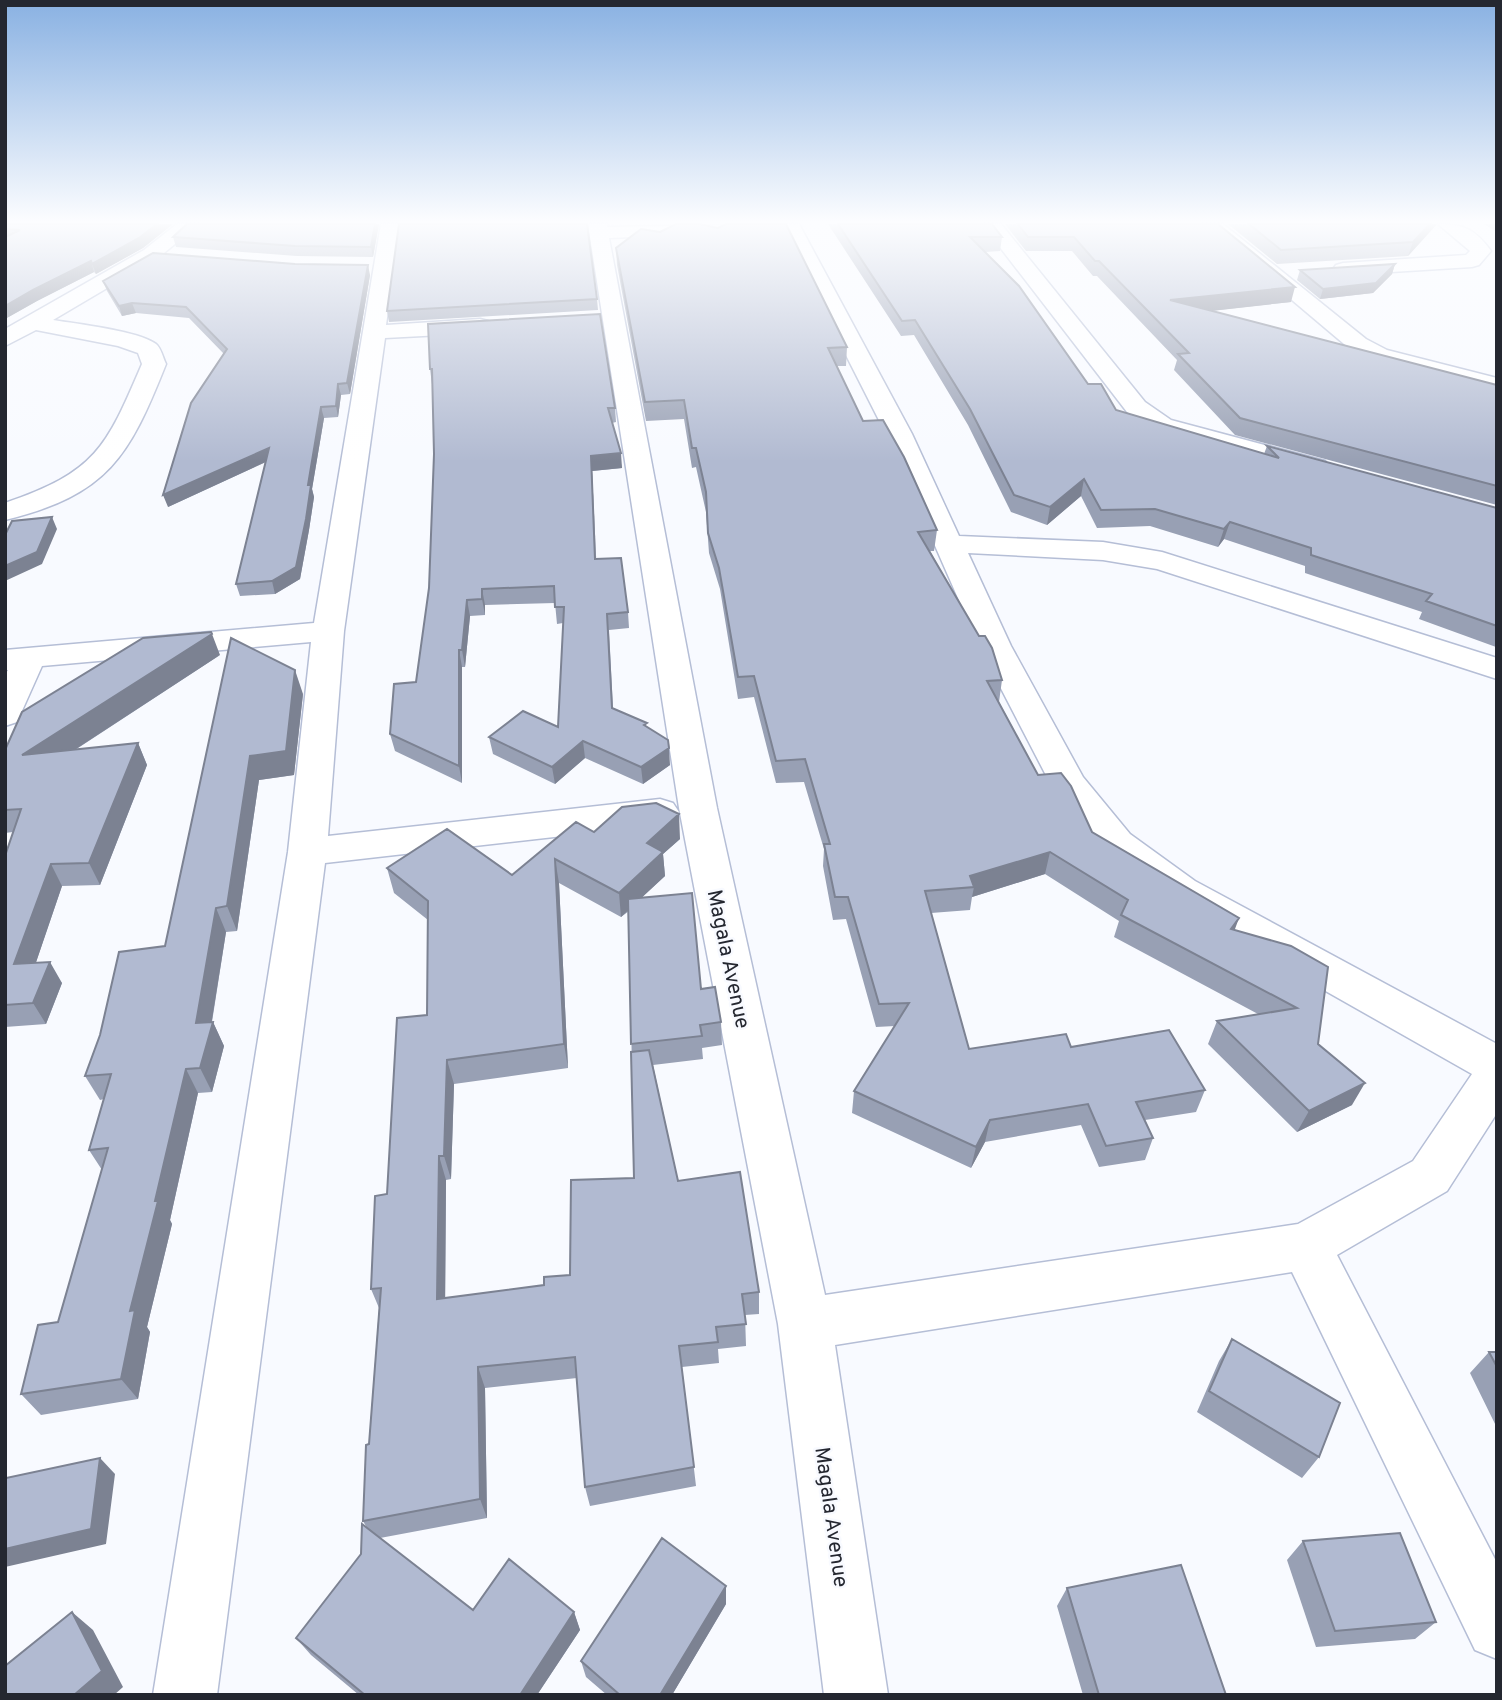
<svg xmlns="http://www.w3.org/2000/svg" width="1502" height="1700" viewBox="0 0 1502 1700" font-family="Overpass,sans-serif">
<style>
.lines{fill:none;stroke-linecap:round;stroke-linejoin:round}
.minor-casing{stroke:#b5bed6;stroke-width:3}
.minor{fill:#fff;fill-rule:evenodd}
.wall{fill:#98a0b4;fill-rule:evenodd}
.shaded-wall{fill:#7c8292}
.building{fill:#b1bad1;stroke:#7c8292;stroke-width:2}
.labels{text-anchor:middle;stroke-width:5;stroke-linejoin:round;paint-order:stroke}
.street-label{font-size:21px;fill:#242730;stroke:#f8faff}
</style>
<rect width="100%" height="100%" fill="#f8faff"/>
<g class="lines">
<g class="minor-casing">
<path id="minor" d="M177 224H199L158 258 53 320C77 324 139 331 156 344 161 348 163 358 166 364 129 457 108 495 5 520V503C96 472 106 448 142 364L138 353 118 346 36 330 5 346V329L144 250Z
M381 224H400L386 325 480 319 488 321 491 326 488 331 480 333 385 338 344 631 328 836 660 799 673 803 679 812 673 821 660 825 325 863 217 1695H153L288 852 311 642 42 666 17 722 5 726V675L8 670H5V650L314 623Z
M588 224H607V227L799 224 912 434 959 536 1103 542 1162 552 1497 658V679L1157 569 1103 560 968 553 1011 646 1083 777 1130 834 1195 881 1497 1044V1113L1447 1191 1337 1255 1497 1563V1659L1475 1650 1292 1272 835 1345 888 1695H824L778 1324 679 808ZM781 227 886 434 979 646 1050 783 1102 852 1167 901 1472 1074 1413 1161 1298 1224 825 1295 717 808 609 238 773 231Z
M982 224H1001L1145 402 1171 420 1325 461 1329 467 1325 473 1316 475 1153 430 1127 412Z
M1202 224H1223L1366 339 1387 350 1497 378V392L1371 360 1350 349Z
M1438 224C1464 224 1475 229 1491 251L1479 265 1472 267 1343 275 1336 273 1333 269 1336 265 1343 263 1466 255 1470 251Z"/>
</g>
<use href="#minor" class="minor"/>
</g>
<path class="wall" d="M5 224H173L143 248 96 274 94 272 37 301 5 319Z
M187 224H379L373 257 297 256 176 247 173 237Z
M828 224H992L1002 237 1000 251 985 252 1088 384 1116 410 1264 454 1267 446 1497 508V646L1496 647 1419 619 1422 612 1305 573V566L1224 539 1218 547 1150 526 1097 528 1081 496 1047 525 1011 512 968 425 914 335 901 336Z
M1005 224H1218L1291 302 1210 311 1497 385V505L1235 435 1174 370 1177 360 1097 276H1093L1072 251H1026Z
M1228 224H1437L1408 256 1277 264Z
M1484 224H1497V232Z
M616 248 847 347 846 366H836L863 421 937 530 934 551H930L1002 680 999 702 1038 775 1092 832 1234 930 1291 946 1318 1044 1352 1105 1297 1132 1208 1044 1217 1021 1258 1014 1114 937 1119 921 1045 874 972 897 970 910 931 913 969 1049 1071 1047 1205 1090 1196 1112 1145 1120 1153 1138 1145 1160 1099 1167 1081 1125 985 1142 971 1168 852 1113 854 1091 895 1026 876 1027 846 919 833 920 823 866 824 849 804 782 776 783 754 697 738 699 720 589 709 553 706 512 696 467 692 468 684 419 646 421 617 265Z
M1395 264 1392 274 1373 293 1320 299 1297 280 1300 270Z
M370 275 350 394 341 395 338 417 324 418 312 489 314 497 309 530 300 579 275 594 240 596 236 584 266 462 168 507 224 354 189 318 136 313 122 316 107 291 103 281Z
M597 299 598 310 389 322 387 311Z
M428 324 615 408 616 422 612 423 622 468 592 471 596 559 628 612 629 628 609 630 613 708 647 727 670 765 643 784 585 758 555 784 493 754 489 737 558 727 563 623 557 624 555 603 485 605V615L470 616 465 667H462V783L395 751 390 734 416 682 429 588 434 454 432 384 430 369Z
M220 655 75 750 138 743 147 765 100 885 62 886 36 962 62 983 46 1024 5 1027V856L13 832 5 833V750Z
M303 694 294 775 259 780 237 931 226 932 212 1022H213L224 1046 212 1092 198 1093 170 1220 172 1224 147 1327 150 1332 138 1399 41 1415 21 1394 58 1322 102 1170 89 1150 104 1099 100 1100 85 1076 165 946Z
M594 832 680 839 663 854 665 876 642 897 721 1022 722 1045 702 1048 703 1059 653 1065 678 1181 759 1292V1314L745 1315 746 1346 718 1349 719 1363 682 1367 696 1486 590 1506 585 1487 577 1378 485 1388 487 1518 380 1538 473 1610 574 1612 580 1630 537 1695H359L311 1655 296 1638 361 1554 367 1528 363 1521 379 1308 371 1289 387 1194 427 1015 428 920 394 893 387 868 512 875ZM559 883 621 917 629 911 634 1178 570 1275 544 1285 445 1298 446 1180 451 1179 454 1084 568 1068Z
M1232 1339 1319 1457 1302 1478 1197 1412 1219 1361Z
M1489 1352H1497V1428L1470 1373Z
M1303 1541 1436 1622 1415 1639 1316 1647 1287 1560Z
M726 1586V1604L672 1695H607L586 1677 581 1661Z
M1067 1588 1226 1695H1083L1057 1606Z"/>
<path class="shaded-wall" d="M157 224H173L143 248 96 274 92 264Z
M375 224H379L373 257 371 247Z
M1430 224H1437L1408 256 1413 242Z
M91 261 94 272 37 301 5 319V306L33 290Z
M1395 264 1392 274 1373 293 1320 299 1323 289Z
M368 265 370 275 350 394 347 383Z
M1295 287 1291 302 1166 316 1170 300Z
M132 303 136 313 122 316 119 306Z
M338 384 341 395 338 417 336 406Z
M321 407 324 418 312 489 314 497 309 530 300 579 275 594 272 581 308 485Z
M269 448 272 459 168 507 163 495Z
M621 453 622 468 592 471 597 576 591 456Z
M1084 479 1081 496 1047 525 1050 507Z
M52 517 57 529 42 564 5 581V566Z
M1230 522 1224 539 1218 547 1224 529Z
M482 589 485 605V615L482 599Z
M467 600 470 616 465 667 462 650Z
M212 634 220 655 33 777 22 755Z
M459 650 462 667V783L459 766Z
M295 670 303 694 294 775 259 780 237 931 227 906 250 756Z
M583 741 585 758 555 784 552 767Z
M138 743 147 765 100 885 89 863Z
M669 748 670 765 643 784 641 767Z
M679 814 680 839 663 854 665 876 621 917 619 893 647 843Z
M1050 852 1045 874 972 897 974 887 970 876Z
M555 859 559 883 568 1068 564 1044Z
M51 864 62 886 28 986 14 964Z
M216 908 226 932 210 1032 213 1022 224 1046 212 1092 200 1068 196 1023Z
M1239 918 1231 940V929Z
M50 962 62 983 46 1024 33 1003Z
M447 1060 454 1084 451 1179 444 1156Z
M186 1069 198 1093 170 1220 172 1224 147 1327 150 1332 138 1399 121 1379 130 1311Z
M1365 1083 1352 1105 1297 1132 1309 1111Z
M990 1120 985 1142 971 1168 976 1147Z
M439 1156 446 1180 445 1321 437 1299Z
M478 1367 485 1388 487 1518 480 1499Z
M100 1458 115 1474 106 1544 5 1567V1549Z
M726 1586V1604L672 1695H660Z
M72 1612 93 1630 123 1687 114 1695H74Z
M574 1612 580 1630 537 1695H520Z"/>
<path class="building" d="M5 224H157L139 238 92 264 91 261 33 290 5 306V237L20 230 5 229Z
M187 224H375L371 247 295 246 173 237Z
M399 224H587L597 299 387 311Z
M676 224H699L718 228 726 224H786L847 347 828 348 863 421 883 420 904 457 937 530 918 532 979 636H985L992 648 1002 680 987 681 1038 775 1061 773 1071 786 1092 832 1239 918 1231 929 1291 946 1328 967 1318 1044 1365 1083 1309 1111 1217 1021 1297 1008 1121 915 1128 900 1050 852 970 876 974 887 925 891 969 1049 1066 1034 1071 1047 1169 1030 1205 1090 1136 1102 1153 1138 1106 1146 1088 1104 990 1120 976 1147 854 1091 909 1003 879 1004 848 897H835L824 844H830L805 759 776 761 754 676 738 677 719 568 708 533 706 492 696 448H692L684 400 645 402 616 248 641 229 660 232Z
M838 224H992L1002 237H970L1019 286 1088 384H1101L1116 410 1279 458 1267 446 1497 508V626L1426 601 1432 594 1311 555V548L1230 522 1224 529 1155 509 1101 510 1084 479 1050 507 1014 495 970 409 915 320 902 321Z
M1018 224H1218L1295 287 1170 300 1497 385V486L1240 418 1178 354 1189 353 1099 261H1095L1074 237H1028Z
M1249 224H1430L1413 242 1281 250Z
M153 253 295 264 368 265 347 383 338 384 336 406 321 407 308 485H311L306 519 296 567 272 581 236 584 269 448 163 495 191 403 227 349 186 307 132 303 119 306 103 281Z
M1395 264 1376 283 1323 289 1300 270Z
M600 314 615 408H608L621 453 591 456 595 559 621 558 628 612 607 614 612 708 647 723 644 725 668 740 669 748 641 767 583 741 552 767 489 737 523 711 558 727 564 607H555L554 586 482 589V599L467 600 462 650H459V766L390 734 394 684 416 682 429 588 434 454 432 369H430L428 324Z
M52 517 37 552 5 566V535L12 521Z
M211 632 212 634 22 755 138 743 89 863 51 864 14 964 50 962 33 1003 5 1005V856L21 809 5 810V750L22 712 143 638Z
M231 638 295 670 286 751 250 756 227 906 216 908 196 1023 213 1022 200 1068 186 1069 155 1201H158L130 1311 135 1310 121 1379 21 1394 38 1325 58 1322 108 1148 89 1150 111 1074 85 1076 100 1035 119 952 165 946Z
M656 803 679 814 647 843 663 852 619 893 555 859 564 1044 447 1060 444 1156H439L437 1299 544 1285V1277L570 1275 571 1180 634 1178 631 1052 649 1050 678 1181 740 1172 759 1292 742 1294 746 1324 716 1327 718 1342 679 1346 694 1467 585 1487 575 1357 478 1367 480 1499 363 1521 366 1445 369 1444 381 1288 371 1289 375 1196 387 1194 397 1018 427 1015 428 901 387 868 447 829 512 875 576 822 594 832 622 807Z
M692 893 701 989 715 987 721 1022 700 1025 702 1036 631 1044 628 899Z
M1232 1339 1340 1403 1319 1457 1209 1391Z
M1489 1352H1497V1367Z
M100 1458 91 1529 5 1549 6 1478Z
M362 1524 473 1610 509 1559 574 1612 520 1695H365L296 1638 361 1554Z
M1400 1533 1436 1622 1335 1631 1303 1541Z
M662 1538 726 1586 660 1695H620L581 1661Z
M1181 1565 1226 1695H1099L1067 1588Z
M72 1612 102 1671 74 1695H5V1666Z"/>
<linearGradient id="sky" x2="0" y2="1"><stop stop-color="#89b1e2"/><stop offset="0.48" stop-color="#fcfdff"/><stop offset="1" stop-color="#fcfdff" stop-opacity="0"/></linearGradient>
<rect width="1502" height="462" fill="url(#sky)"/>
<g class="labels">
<g class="street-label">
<text transform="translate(729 959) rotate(78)" y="7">Magala Avenue</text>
<text transform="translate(832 1517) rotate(82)" y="7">Magala Avenue</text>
</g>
</g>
<rect width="1502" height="1700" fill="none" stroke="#242730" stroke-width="14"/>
</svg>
